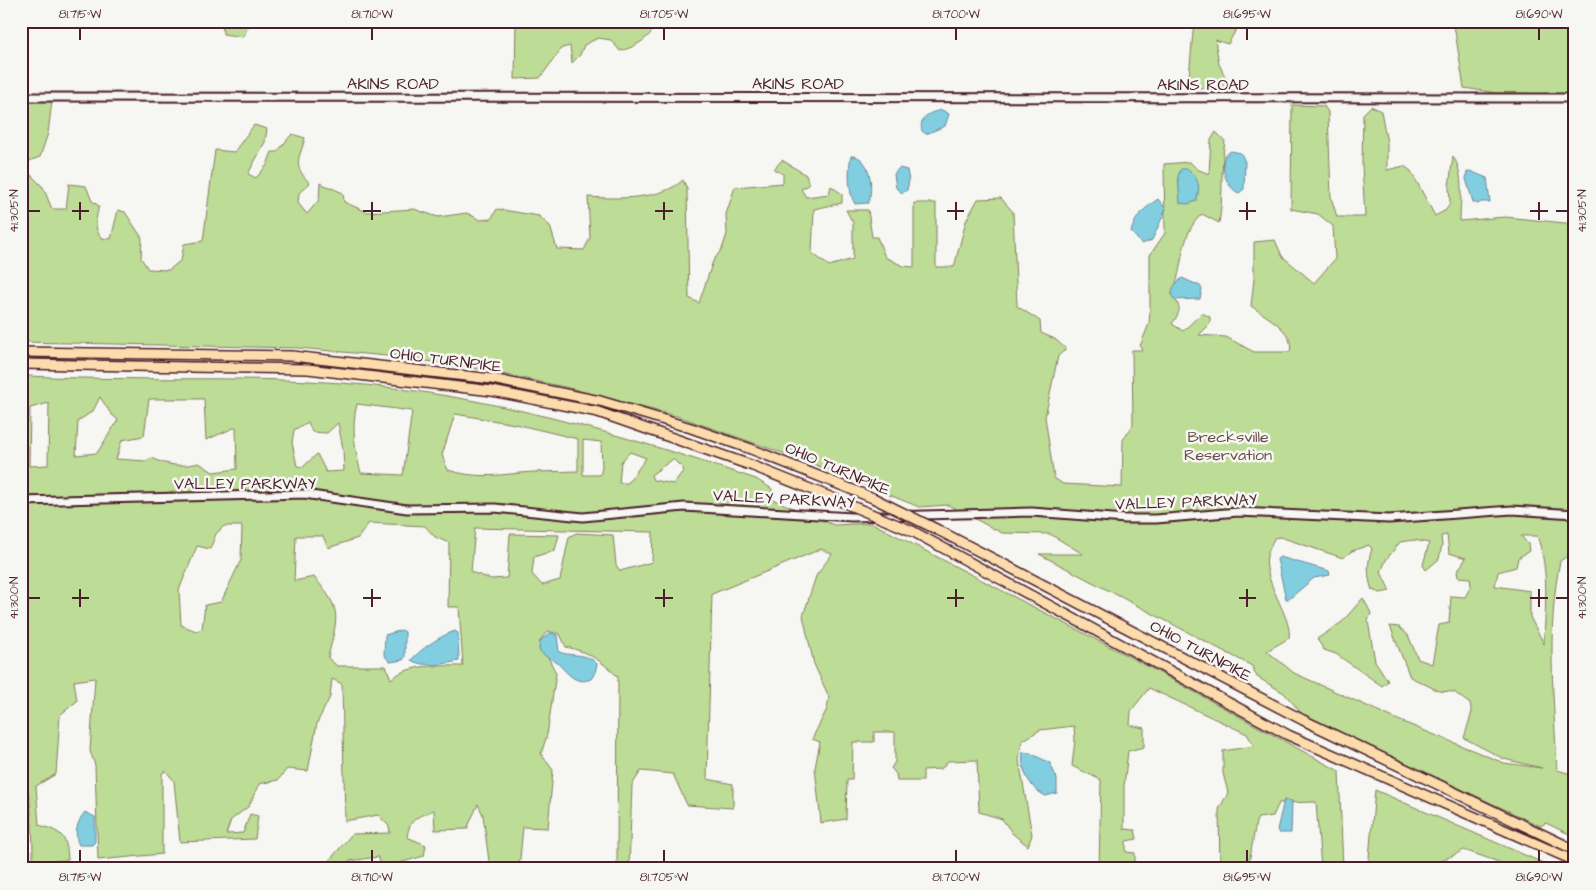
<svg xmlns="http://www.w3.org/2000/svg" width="1596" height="890" viewBox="0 0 1596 890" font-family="'Architects Daughter',sans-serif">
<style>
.green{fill:#bddc95;stroke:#847e60;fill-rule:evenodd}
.water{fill:#81cee1;stroke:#6b8898}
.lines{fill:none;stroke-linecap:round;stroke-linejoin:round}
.secondary-casing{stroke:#4a1f2b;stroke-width:11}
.highway-casing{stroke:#4a1f2b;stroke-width:12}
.secondary{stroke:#f6f6f2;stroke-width:7}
.highway{stroke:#fcdcac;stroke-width:9}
.highway-bridge-casing{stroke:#4a1f2b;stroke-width:12;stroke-linecap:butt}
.highway-bridge{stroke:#fcdcac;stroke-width:9}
.ticks{fill:none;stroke:#4a1f2b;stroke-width:2}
.labels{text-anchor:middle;stroke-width:5;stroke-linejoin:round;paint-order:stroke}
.street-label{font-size:16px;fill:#4a1f2b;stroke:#f6f6f2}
.park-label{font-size:16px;fill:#674e46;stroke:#f6f6f2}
.neatline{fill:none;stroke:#4a1f2b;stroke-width:2}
.ticks-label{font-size:12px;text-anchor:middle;fill:#4a1f2b}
</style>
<rect width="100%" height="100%" fill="#f6f6f2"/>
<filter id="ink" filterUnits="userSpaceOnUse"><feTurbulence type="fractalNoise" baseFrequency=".02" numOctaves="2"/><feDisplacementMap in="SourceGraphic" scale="10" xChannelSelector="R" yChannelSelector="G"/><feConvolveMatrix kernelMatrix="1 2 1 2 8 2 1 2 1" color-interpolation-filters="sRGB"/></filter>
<g filter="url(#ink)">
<path class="green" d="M222 21H251L243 37 223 34Z
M516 21H659C651 37 637 47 620 51L611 40 598 38 584 45 580 55 572 63 570 46 562 48 540 78 515 79Z
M1194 21H1241L1228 44 1215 40 1219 64 1230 87 1188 88Z
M1451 21H1575V94L1496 93 1464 88 1455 31Z
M21 101H52L48 133 40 157 29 161 28 172 43 187 52 209H66L69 184 86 186 92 201 99 206C96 218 93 229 102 238L111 239 118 210 125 212 142 238 141 258 148 269 169 270 181 260 184 244 203 241 215 150 234 152 254 125 267 129 265 142 248 174 256 178 267 165 272 152H277L292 134 305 138C300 158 291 165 310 183L299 193 298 203 307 214 319 200 320 183 343 193 344 202 367 212 414 209 438 217 467 213 480 220 491 219 497 209 539 216 550 226 557 249 584 250 590 238 588 197C616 199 662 200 683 180L687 189 689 298 699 303 713 261 722 249 727 234 726 214 735 187 783 183V174L774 169 782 160 806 175 809 185 801 189 806 197 829 194 831 186 842 194V203L814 209 812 253 829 266 853 259V223L846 210H868L872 237H877L885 257 903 266 914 267V203H936V267H954L966 221 978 199 1001 198 1013 212 1017 306 1040 321 1041 333 1055 339 1066 349 1058 356 1045 417 1054 478 1063 484 1122 487 1123 440 1133 425 1132 350H1142L1140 346 1149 324 1150 308V255L1165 233 1164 164 1190 162 1197 169 1209 174 1211 140 1216 132 1225 141C1220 168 1224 195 1219 223L1202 214C1179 234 1184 269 1172 294 1181 309 1182 309 1172 324L1183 331 1202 313 1210 317V324L1199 335 1226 337 1254 352H1290C1295 330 1266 317 1251 306L1254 279V242L1275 240 1282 256 1314 283 1335 259 1333 226 1318 214 1291 209 1292 105 1324 106 1328 112 1331 197 1337 217H1365L1362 165 1363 114 1371 106 1381 111 1387 143V170L1404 166 1411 171 1435 216 1446 210 1450 203 1449 187 1453 156C1465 175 1460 200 1460 221L1505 217 1575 224V551L1560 561C1546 629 1554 701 1557 770L1575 775V837L1546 823 1540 826 1302 714 1284 693 1257 677 1252 666 1039 554H1083L1050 534 1002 533 948 505 919 507 811 463 680 417 565 387 468 367 398 357 298 348 21 342ZM1447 535 1449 553 1466 558 1457 572 1458 577 1470 578 1471 586 1465 597 1451 596 1449 623 1439 625 1432 664 1418 659 1408 635 1399 627 1390 626 1410 677 1439 691 1454 692 1470 704 1472 712 1464 738 1504 759 1542 768 1504 763 1398 720 1294 673 1267 651 1289 638C1293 618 1262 581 1267 556 1268 551 1272 544 1274 538L1280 537 1343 558 1352 551 1369 545 1372 549C1367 563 1367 576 1372 590L1380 593 1390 591 1381 572 1386 560 1400 542 1414 540 1429 543 1423 565 1426 570 1439 559 1442 545 1441 536ZM1521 536H1537C1550 571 1545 607 1544 644L1530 617V591L1495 586 1498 572 1516 567 1518 558 1529 551 1528 544Z
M28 376C132 382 237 375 341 383 483 393 621 434 756 479L772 489V499L834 525 872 523 1147 666 1339 771 1343 869H1321L1316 802 1279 803 1273 816 1258 818 1256 822 1248 869H1220L1219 809 1228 793 1223 773V751L1254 746 1247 734 1149 688 1131 711 1130 725 1144 728V747L1128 751 1124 786V829L1135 830 1137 839 1126 841V852L1135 853V869H1099L1101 780 1072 766 1075 740 1074 726 1040 730 1022 741 1019 760 1032 835 1028 846 1013 834 1002 819 979 812 977 760 948 761 941 769 923 770V781H897L896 774 891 768 895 762V732H874V742H853L852 780H847L846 819 821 823 815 768 820 742 812 739 827 709 829 697 814 664 803 616 816 576 832 554 821 549 712 594 707 779 733 784V808L687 805 673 774 641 771 632 785 629 869H617L618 677C602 661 587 651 566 647L560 634 547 631 540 641 556 673 547 735 541 754 553 770 548 828 523 827 519 869H490L483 815 478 804 467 829 435 830 434 810C417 817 410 818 407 837L426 845 424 856 392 865 389 869H383L378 857 349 861V869H332L328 862 352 834 390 833 389 826 378 815 345 821 342 684 332 679 330 697 317 723 308 771 287 769 278 780 259 784 249 806 231 820 226 834 243 833 250 814 258 816 255 839 180 842 174 781 166 771 162 773V854L98 860 95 765 90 751 95 678 74 681 77 701 60 715 56 774 36 786 39 825C62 832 67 835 68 860L46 861 45 869H33C33 845 33 788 21 769V378ZM100 397 111 414 118 420 97 453 76 455 78 421 93 411ZM149 399H204L206 440 236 427 237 469 213 472 199 463C183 467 167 466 152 458L146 461 116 459 122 440 144 436ZM49 403 48 465 29 466 30 408ZM357 404 412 411 403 475 361 473C355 451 351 427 357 404ZM455 414 515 424 578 439V471C559 472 539 471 520 473 493 476 474 478 448 470L442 455ZM308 422 312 432 327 433 338 423 343 449 344 471 326 472 317 454 303 467 297 466 292 443 294 430ZM583 440 601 442 602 468 600 475H583ZM630 452 646 458 628 483H619L621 462ZM673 459 684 470 673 484 653 480 651 475ZM369 523 425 526 435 537 449 543 448 607H459L463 666C439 666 411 663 391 679L386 666H337L328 658C337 616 344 612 314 577L294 581 296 536H323L328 548 358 538ZM224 526H242L241 560 221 602 205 605 202 629 196 631 181 625 179 590 197 546 210 549 216 534ZM475 528 653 532 652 562 620 571 616 565 613 535 576 533 569 537 560 580 542 585 532 574 534 557 555 550 559 535 510 534 507 578 491 579 471 572Z
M1363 598 1371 613 1368 621 1375 661 1388 681 1382 686 1336 654 1324 650 1317 639 1342 622Z
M1375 790 1557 869H1519L1464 850C1425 870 1411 869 1368 869Z"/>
<path class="water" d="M942 110 949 114 945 126 926 134 922 131C918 117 930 112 942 110Z
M1231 151 1241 153 1245 162 1244 189 1239 193C1226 188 1220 167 1225 155Z
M851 156C871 155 874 190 868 203L855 204C848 193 848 169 851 156Z
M899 168 907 170 909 181 907 190 902 193 896 188 894 174Z
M1181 169H1188C1199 179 1201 187 1196 201L1188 204 1180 203 1178 176Z
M1470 171 1487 178 1490 202H1481L1478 204 1473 202 1466 179 1467 172Z
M1158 199 1166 209 1152 240 1142 244 1131 232C1135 216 1145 208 1158 199Z
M1182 278 1200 286 1202 289 1200 299 1174 300C1169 290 1174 285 1182 278Z
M1280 557 1329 571 1330 575 1314 578 1289 599H1286L1277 559Z
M402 630 405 632V657L403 660 390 662 384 655 385 635Z
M455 631 458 633 459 661C445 664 423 668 411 660 424 647 438 637 455 631Z
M550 633 557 635 559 652C572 657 587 652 597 664L595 673 591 679C574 686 567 671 556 662 550 658 545 657 539 650L540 641Z
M1023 752 1030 753 1050 763 1057 779V793L1046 796C1030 789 1020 770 1023 752Z
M1284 800 1292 801 1291 833H1279L1277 830Z
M85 812 95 817V842L92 845H79C73 834 78 820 85 812Z"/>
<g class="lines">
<g class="secondary-casing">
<path id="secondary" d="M21 97 1575 98
M21 501 304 494 407 509 495 508 583 517 684 507 852 517 1032 512 1126 519H1156L1238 512 1389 519 1512 510 1575 514"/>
</g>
<g class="highway-casing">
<path id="highway" d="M21 352 292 356 492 379 600 401 691 428 751 449 873 498
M21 364 308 369 492 391 598 412 753 466 835 499
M938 530 1303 720 1575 850
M912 531 1288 735 1575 861"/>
</g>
<use href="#secondary" class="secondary"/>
<use href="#highway" class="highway"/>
<g class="highway-bridge-casing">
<path id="highway-bridge" d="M873 498 938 530
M835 499 912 531"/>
</g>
<use href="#highway-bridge" class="highway-bridge"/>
</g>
</g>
<path class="ticks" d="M80 28V40M372 28V40M664 28V40M956 28V40M1247 28V40M1539 28V40M80 202V220M372 202V220M664 202V220M956 202V220M1247 202V220M1539 202V220M28 211H40M72 211H89M363 211H381M655 211H673M947 211H964M1239 211H1256M1530 211H1548M1556 211H1568M80 589V607M372 589V607M664 589V607M956 589V607M1247 589V607M1539 589V607M28 598H40M72 598H89M363 598H381M655 598H673M947 598H964M1239 598H1256M1530 598H1548M1556 598H1568M80 850V862M372 850V862M664 850V862M956 850V862M1247 850V862M1539 850V862"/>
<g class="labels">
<g class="street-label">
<text x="393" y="89">AKINS ROAD</text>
<text x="798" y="89">AKINS ROAD</text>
<text x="1203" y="90">AKINS ROAD</text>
<text transform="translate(446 359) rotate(7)" y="6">OHIO TURNPIKE</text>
<text transform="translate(838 468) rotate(23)" y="6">OHIO TURNPIKE</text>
<text x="245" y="489">VALLEY PARKWAY</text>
<text transform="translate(784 498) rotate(3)" y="6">VALLEY PARKWAY</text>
<text transform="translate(1186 501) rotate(-2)" y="6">VALLEY PARKWAY</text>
<text transform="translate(1201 650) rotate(28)" y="6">OHIO TURNPIKE</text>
</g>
<g class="park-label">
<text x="1228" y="442">Brecksville<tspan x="1228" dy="18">Reservation</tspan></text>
</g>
</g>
<rect width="1596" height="890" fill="none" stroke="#f6f6f2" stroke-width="55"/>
<rect x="28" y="28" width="1540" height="834" class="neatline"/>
<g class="ticks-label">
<text x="80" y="18">81.715°W</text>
<text x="372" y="18">81.710°W</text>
<text x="664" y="18">81.705°W</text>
<text x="956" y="18">81.700°W</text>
<text x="1247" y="18">81.695°W</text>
<text x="1539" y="18">81.690°W</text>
<text transform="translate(14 211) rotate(-90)" y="4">41.305°N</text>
<text transform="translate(1582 211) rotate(-90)" y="4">41.305°N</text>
<text transform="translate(14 598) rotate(-90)" y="4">41.300°N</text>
<text transform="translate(1582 598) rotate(-90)" y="4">41.300°N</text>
<text x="80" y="881">81.715°W</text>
<text x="372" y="881">81.710°W</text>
<text x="664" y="881">81.705°W</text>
<text x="956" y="881">81.700°W</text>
<text x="1247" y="881">81.695°W</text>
<text x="1539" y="881">81.690°W</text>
</g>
</svg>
